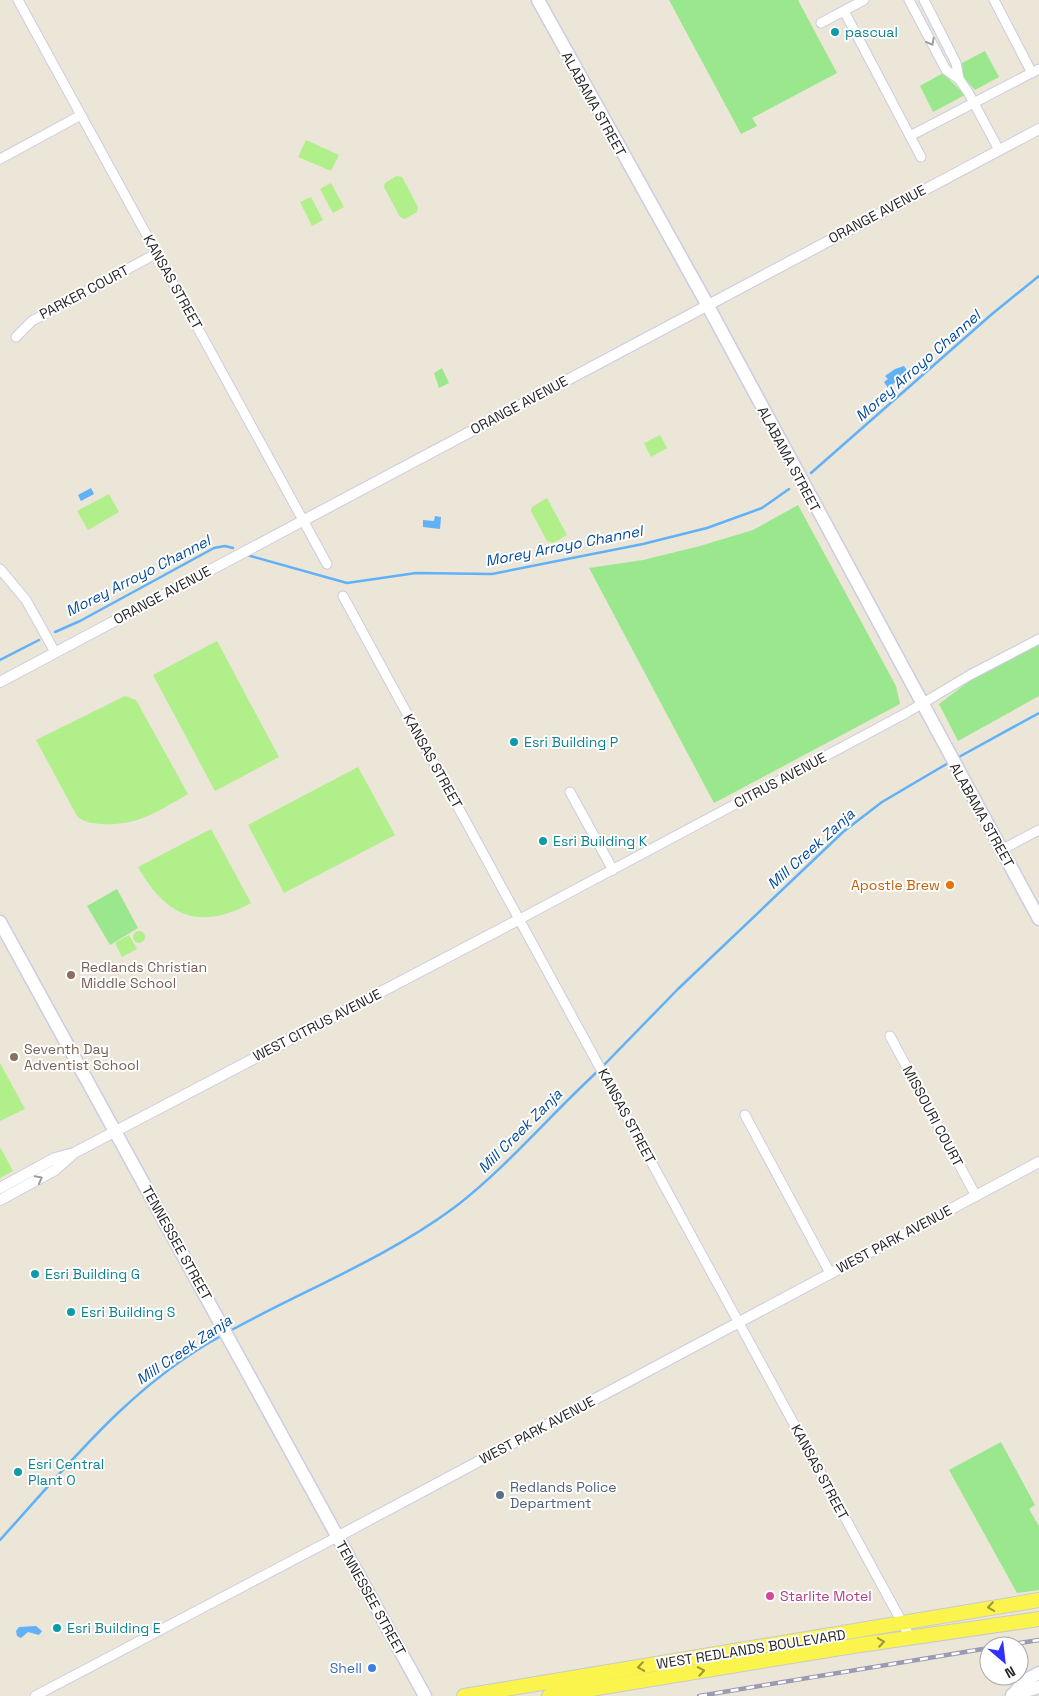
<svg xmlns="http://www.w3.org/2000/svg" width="1039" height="1696" viewBox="0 0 1039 1696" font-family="'Space Grotesk',sans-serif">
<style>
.green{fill:#9be78e}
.pitch{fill:#b0ef89}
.water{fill:#60b1f7}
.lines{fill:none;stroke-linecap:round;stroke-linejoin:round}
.stream{stroke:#60b1f7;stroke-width:2.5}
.minor-casing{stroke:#cccce2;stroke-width:11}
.tertiary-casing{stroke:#cccce2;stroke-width:12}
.secondary-casing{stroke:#cccce2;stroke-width:15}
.primary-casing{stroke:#cbcbcb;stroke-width:16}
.minor{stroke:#fff;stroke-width:9}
.tertiary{stroke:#fff;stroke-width:10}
.secondary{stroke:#fff;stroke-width:12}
.primary{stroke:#faf44d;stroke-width:14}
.rail-casing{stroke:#9b9ab3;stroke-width:4.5}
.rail{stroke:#fff;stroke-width:2.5;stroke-dasharray:8;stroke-linecap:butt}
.oneway{stroke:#9e9e9e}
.oneway2{stroke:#9b983c}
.culture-dot{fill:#0f9aa8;stroke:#fff;stroke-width:2}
.food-dot{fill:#e8710a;stroke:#fff;stroke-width:2}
.education-dot{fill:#8d6e63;stroke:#fff;stroke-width:2}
.service-dot{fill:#5c6f8a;stroke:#fff;stroke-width:2}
.hotel-dot{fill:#d1479c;stroke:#fff;stroke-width:2}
.shop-dot{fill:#3f7fe0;stroke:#fff;stroke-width:2}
.labels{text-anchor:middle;stroke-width:4;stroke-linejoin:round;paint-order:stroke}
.culture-label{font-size:14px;fill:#0d838f;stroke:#fff;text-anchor:start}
.street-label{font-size:14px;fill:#272727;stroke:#fff}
.food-label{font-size:14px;fill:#c56008;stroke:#fff;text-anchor:end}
.education-label{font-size:14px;fill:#785e54;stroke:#fff;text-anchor:start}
.service-label{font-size:14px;fill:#4e5e75;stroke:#fff;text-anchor:start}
.hotel-label{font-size:14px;fill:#b23c85;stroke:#fff;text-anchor:start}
.shop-label{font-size:14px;fill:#366cbe;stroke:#fff;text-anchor:end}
.water-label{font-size:15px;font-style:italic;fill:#044b9e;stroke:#fff}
</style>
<rect width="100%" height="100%" fill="#ebe6d7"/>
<path class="green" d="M669 0H798L837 73 752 118 757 126 741 134Z
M985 51 999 77 975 90 963 77 962 63Z
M943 73 965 95 933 112 920 86Z
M442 368 449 383 439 388 434 373Z
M798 505 896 686 900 704 714 803 589 568 643 560 700 546 753 530Z
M1039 644V696L958 741 939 704 972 679Z
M117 889 138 928 110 945 87 906Z
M1001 1442 1035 1505 1029 1509 1039 1526V1590L1017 1593 949 1470Z"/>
<path class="pitch" d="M306 140 339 155 331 171 298 157Z
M397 176 402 177 418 207 417 212 405 219 400 217 384 187 385 183Z
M331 183 344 207 333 213 320 189Z
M311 197 323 220 312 226 300 202Z
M660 435 667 448 651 457 644 443Z
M109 494 119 512 88 530 77 511Z
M547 498 567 535 553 543 547 541 531 511 532 507Z
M217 641 279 757 215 791 153 675Z
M125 696 136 700 188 794C158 811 138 826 102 824 93 823 84 823 77 816L36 740Z
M358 767 395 835 284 893 248 825Z
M211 829 251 903C200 931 166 917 138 867Z
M133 937a6 6 0 1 1 12 0a6 6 0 1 1-12 0Z
M129 935 137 949 122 957 115 943Z
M0 1063 25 1109 0 1121Z
M0 1147 13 1171 0 1178Z"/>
<path class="water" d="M904 366 908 372 888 388 884 382 888 379 885 376 895 369Z
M91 488 94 494 81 501 78 495Z
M435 516 441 517 440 529 423 527V520L434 521Z
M36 1626 42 1631 39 1635 28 1632 21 1638 17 1636 16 1631 19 1627Z"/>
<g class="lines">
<path class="stream" d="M811 473 992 314 1039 276
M247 555 347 583 416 573 492 574 643 544 707 528 762 508 789 489
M55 632 80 621 214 548 225 546 233 548
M0 660 39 640
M957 758 1039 713
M602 1067 678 989 843 832 882 802 950 762
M228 1332C304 1290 385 1259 455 1207 507 1167 550 1115 598 1071
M0 1540C68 1465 131 1385 221 1336"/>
<g class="minor-casing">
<path id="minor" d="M18 0 327 564
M909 0 946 70 959 79 968 92 999 150
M924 0 956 63 959 79
M994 0 1032 73
M844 11 921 157
M821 23 864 0
M910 136 1039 69
M0 159 81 115
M16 337 32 321 157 253
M0 569 26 600 55 652
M343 596 910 1637
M570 792 613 870
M1001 850 1039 830
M520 919 908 712 970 675 1039 639
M890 1036 976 1196
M745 1115 830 1273
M35 1696 337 1537"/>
</g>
<g class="tertiary-casing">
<path id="tertiary" d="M0 682 1039 129
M0 1188 55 1158 74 1153 520 919
M0 1200 55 1170 73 1154
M337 1537 1039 1162"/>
</g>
<g class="secondary-casing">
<path id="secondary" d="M538 0 702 295 1039 919
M0 922 425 1696
M1014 1694 1024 1681 1039 1673
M1012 1695 1039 1687"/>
</g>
<g class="primary-casing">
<path id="primary" d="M464 1696 1039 1600
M549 1696 853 1646 1039 1619"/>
</g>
<use href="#minor" class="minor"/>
<use href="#tertiary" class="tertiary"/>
<use href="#secondary" class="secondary"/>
<use href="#primary" class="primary"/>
<g class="rail-casing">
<path id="rail" d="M1001 1646 1039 1640
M699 1696 989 1648"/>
</g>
<use href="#rail" class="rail"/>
</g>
<defs><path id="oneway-chevron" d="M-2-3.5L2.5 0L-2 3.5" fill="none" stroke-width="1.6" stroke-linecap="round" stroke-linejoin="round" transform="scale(1.25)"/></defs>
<g class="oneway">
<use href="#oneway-chevron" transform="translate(931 42) rotate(62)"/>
<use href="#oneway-chevron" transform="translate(39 1179) rotate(-28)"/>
</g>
<g class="oneway2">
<use href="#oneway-chevron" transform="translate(991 1607) rotate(171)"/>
<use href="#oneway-chevron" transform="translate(881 1642) rotate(-9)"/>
<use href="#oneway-chevron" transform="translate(641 1667) rotate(171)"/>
<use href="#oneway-chevron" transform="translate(701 1671) rotate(-10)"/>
</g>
<g class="culture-dot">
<circle cx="835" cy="32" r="5"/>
<circle cx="514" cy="742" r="5"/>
<circle cx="543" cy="841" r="5"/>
<circle cx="35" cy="1274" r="5"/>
<circle cx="71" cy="1312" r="5"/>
<circle cx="18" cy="1472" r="5"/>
<circle cx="57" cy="1628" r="5"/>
</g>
<circle class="food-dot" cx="950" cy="885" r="5"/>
<g class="education-dot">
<circle cx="71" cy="975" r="5"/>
<circle cx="14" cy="1057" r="5"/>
</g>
<circle class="service-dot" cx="500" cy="1495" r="5"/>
<circle class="hotel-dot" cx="770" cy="1596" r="5"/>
<circle class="shop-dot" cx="372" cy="1668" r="5"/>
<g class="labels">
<g class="culture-label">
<text x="845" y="37">pascual</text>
<text x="524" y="747">Esri Building P</text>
<text x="553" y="846">Esri Building K</text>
<text x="45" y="1279">Esri Building G</text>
<text x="81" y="1317">Esri Building S</text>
<text x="28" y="1469">Esri Central<tspan x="28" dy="16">Plant O</tspan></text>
<text x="67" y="1633">Esri Building E</text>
</g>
<g class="street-label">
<text transform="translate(594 104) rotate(61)" y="5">ALABAMA STREET</text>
<text transform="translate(877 214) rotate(-28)" y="5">ORANGE AVENUE</text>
<text transform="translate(173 282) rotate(61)" y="5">KANSAS STREET</text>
<text transform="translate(84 292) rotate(-28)" y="5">PARKER COURT</text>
<text transform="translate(519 405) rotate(-28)" y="5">ORANGE AVENUE</text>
<text transform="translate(789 459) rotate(62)" y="5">ALABAMA STREET</text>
<text transform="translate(162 595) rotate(-28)" y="5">ORANGE AVENUE</text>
<text transform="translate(433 761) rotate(61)" y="5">KANSAS STREET</text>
<text transform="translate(780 780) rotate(-28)" y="5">CITRUS AVENUE</text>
<text transform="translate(982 815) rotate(61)" y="5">ALABAMA STREET</text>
<text transform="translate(317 1025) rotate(-27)" y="5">WEST CITRUS AVENUE</text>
<text transform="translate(627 1116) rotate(62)" y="5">KANSAS STREET</text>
<text transform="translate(933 1116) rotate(62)" y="5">MISSOURI COURT</text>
<text transform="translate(894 1239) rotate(-28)" y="5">WEST PARK AVENUE</text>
<text transform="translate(177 1243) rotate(61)" y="5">TENNESSEE STREET</text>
<text transform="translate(537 1430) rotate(-28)" y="5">WEST PARK AVENUE</text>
<text transform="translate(820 1472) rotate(62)" y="5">KANSAS STREET</text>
<text transform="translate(371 1598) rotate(61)" y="5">TENNESSEE STREET</text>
<text transform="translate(751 1649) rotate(-9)" y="5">WEST REDLANDS BOULEVARD</text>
</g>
<g class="food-label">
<text x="940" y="890">Apostle Brew</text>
</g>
<g class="education-label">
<text x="81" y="972">Redlands Christian<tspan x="81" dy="16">Middle School</tspan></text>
<text x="24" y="1054">Seventh Day<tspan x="24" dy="16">Adventist School</tspan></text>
</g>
<g class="service-label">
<text x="510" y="1492">Redlands Police<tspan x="510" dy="16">Department</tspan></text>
</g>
<g class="hotel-label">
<text x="780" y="1601">Starlite Motel</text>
</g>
<g class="shop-label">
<text x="362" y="1673">Shell</text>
</g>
<g class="water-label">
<text transform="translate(918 366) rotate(-41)" y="5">Morey Arroyo Channel</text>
<text transform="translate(564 546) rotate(-11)" y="5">Morey Arroyo Channel</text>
<text transform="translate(138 576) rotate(-27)" y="5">Morey Arroyo Channel</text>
<text transform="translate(811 849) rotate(-42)" y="5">Mill Creek Zanja</text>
<text transform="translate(520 1131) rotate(-45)" y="5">Mill Creek Zanja</text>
<text transform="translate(184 1350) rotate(-34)" y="5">Mill Creek Zanja</text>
</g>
</g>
<g transform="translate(1004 1661) rotate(152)"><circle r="24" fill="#ffffff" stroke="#a9a9a9"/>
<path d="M0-4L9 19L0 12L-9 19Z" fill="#3230ff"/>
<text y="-8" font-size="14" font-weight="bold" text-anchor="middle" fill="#272727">N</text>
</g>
</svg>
